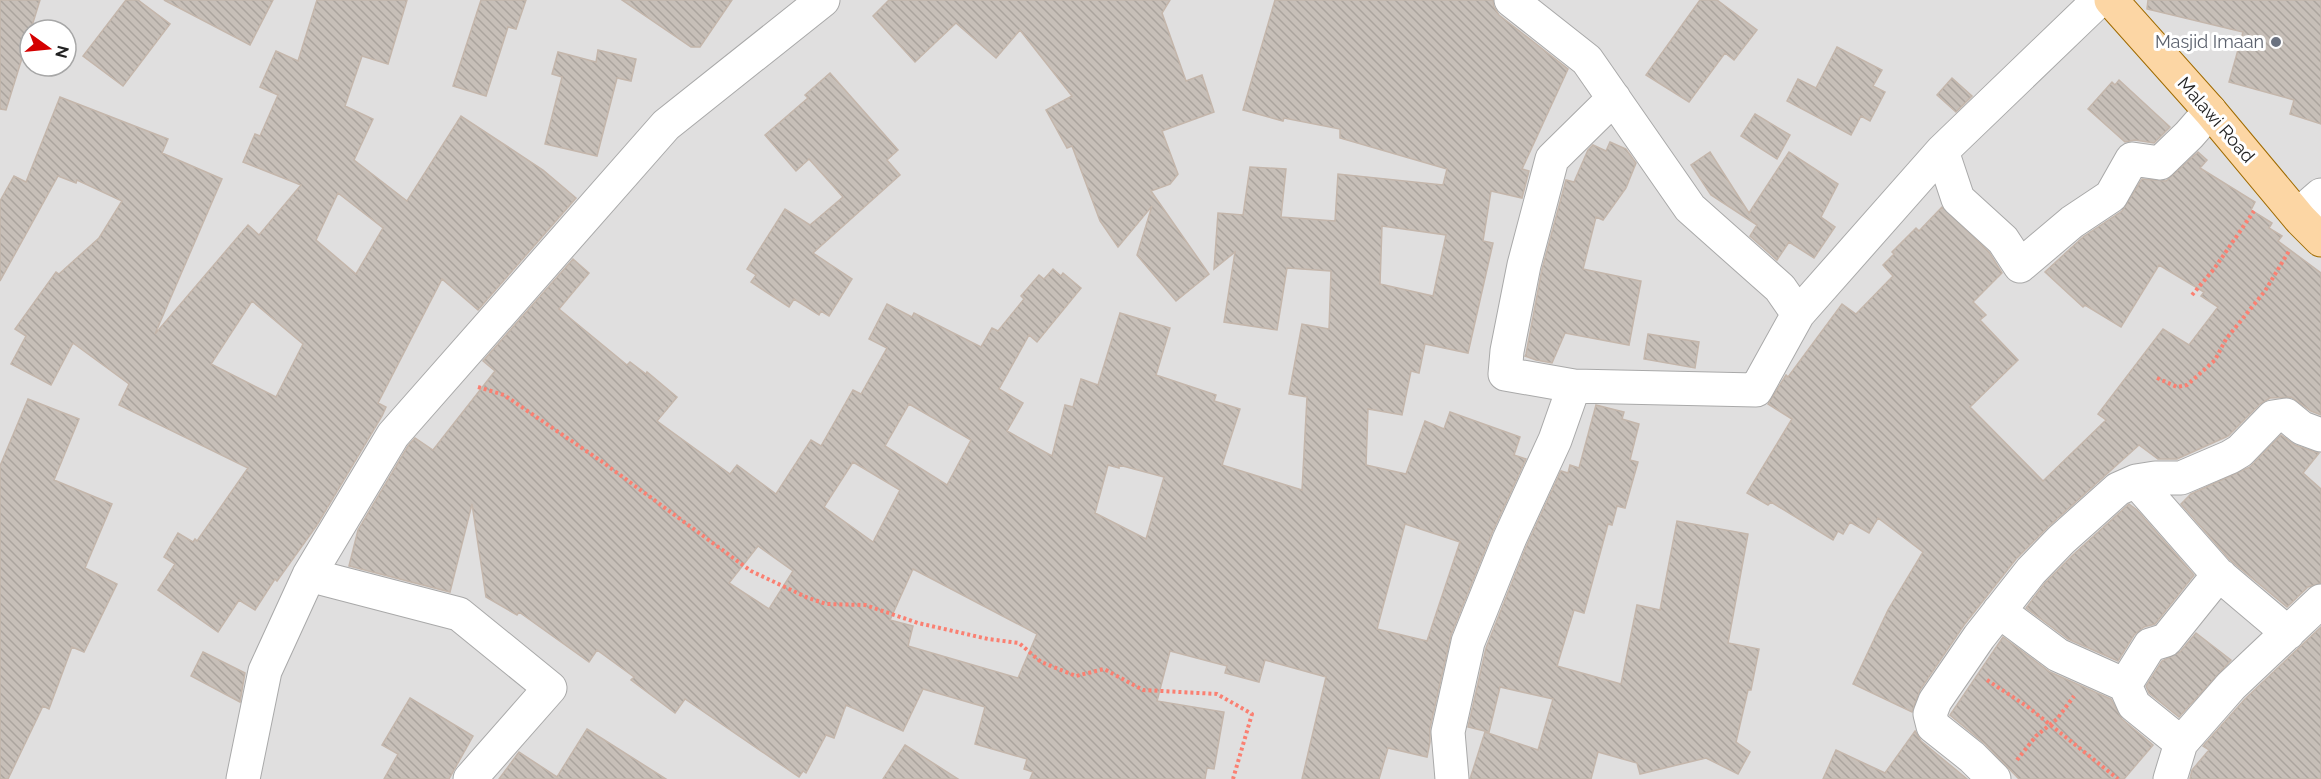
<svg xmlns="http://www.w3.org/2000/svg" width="2321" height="779" viewBox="0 0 2321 779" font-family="Raleway,sans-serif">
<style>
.residential{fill:#e0dfdf;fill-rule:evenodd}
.building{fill:url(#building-back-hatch);stroke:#c4b6ab;stroke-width:1.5;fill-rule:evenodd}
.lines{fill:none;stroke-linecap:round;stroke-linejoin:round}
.street-casing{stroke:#a9a9a9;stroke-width:35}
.primary-casing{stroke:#a06b00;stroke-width:35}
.path{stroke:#fa8072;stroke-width:4;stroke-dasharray:3 3;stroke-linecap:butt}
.street{stroke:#fff;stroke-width:33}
.primary{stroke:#fcd6a4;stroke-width:33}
.worship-dot{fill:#6b7280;stroke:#fff;stroke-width:2}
.labels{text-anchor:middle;stroke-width:6;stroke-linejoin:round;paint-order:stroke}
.worship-label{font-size:18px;fill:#5b616d;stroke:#fff;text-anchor:end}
.street-label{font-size:18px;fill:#222;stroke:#fff}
</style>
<defs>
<pattern id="building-back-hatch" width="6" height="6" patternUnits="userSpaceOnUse" patternTransform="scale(1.5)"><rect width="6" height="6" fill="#c7bfb8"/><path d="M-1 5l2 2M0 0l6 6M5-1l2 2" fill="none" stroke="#aba49e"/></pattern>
</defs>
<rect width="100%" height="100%" fill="#f2efe9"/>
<path class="residential" d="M0 0H2321V779H0ZM30 30H66V66H30Z"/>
<path class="building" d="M0 0H40L6 110 0 109Z
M126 0H138L170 24 123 86 83 56Z
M164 0H273L250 45Z
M317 0H407L388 64 362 56 345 106 373 119 354 160 407 201 461 116 543 170 576 198 478 310 442 279 378 403 386 407 382 416 317 525 277 581 275 579 255 610 239 600 218 632 158 590 175 564 164 557 178 533 193 542 195 539 197 541 248 468 119 405 129 384 73 343 51 385 11 364 26 336 15 329 56 272 59 274 99 238 122 201 77 180 76 183 58 176 0 281V201L14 176 26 182 60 97 168 139 162 153 222 179 155 334 248 225 259 235 301 185 243 162 255 134 260 136 278 95 260 87 276 51 298 61ZM338 193 383 228 356 274 316 240ZM252 301 303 344 276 397 211 364Z
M481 0H526L516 29 508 27 486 96 453 86Z
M622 0H732L700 47H691Z
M889 0H1170L1162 13 1186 81 1202 75 1214 112 1162 131 1178 174 1170 184 1151 191 1209 274 1176 301 1137 255 1152 206 1118 247 1100 221 1072 146 1067 148 1046 110 1072 96 1020 30 996 58 956 23 915 62 873 16Z
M1275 0H1493L1494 7 1499 15 1568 69 1522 169 1529 171 1522 198 1491 191 1483 241 1493 243 1468 353 1425 344 1419 373 1411 371 1402 415 1368 409 1366 465 1406 474 1425 421 1444 429 1450 412 1520 437 1514 455 1526 459 1492 533 1451 635 1430 728V742L1427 757 1388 748 1379 779H1302L1326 677 1265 660 1259 682 1225 673 1227 666 1170 651 1157 701 1224 712 1214 769 1207 768 1205 779H1030L1033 772 1024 769 1027 759 975 744 985 707 923 689 903 731 846 705 834 738 826 735 806 773 803 771 799 777 685 699 675 713 631 680 634 677 597 650 589 662 519 612 517 615 486 597 472 504 450 592 349 566 358 530 408 446 415 438 433 450 495 371 483 361 573 259 589 273 559 309 627 365 630 362 646 374 647 372 677 397 657 421 730 474 737 465 776 494 811 440 821 446 853 390 861 394 887 348 869 339 887 304 912 317 914 313 981 347 992 328 998 331 1024 299 1021 296 1039 275 1044 279 1053 269 1061 276 1063 273 1081 288 1037 342 1029 335 999 389 1023 403 1007 431 1052 456 1065 405 1073 407 1081 379 1098 385 1120 313 1170 328 1156 375 1216 395 1214 401 1240 409 1222 465 1302 490 1307 397 1289 394 1302 324 1329 329 1331 271 1287 268 1277 330 1224 322 1235 252 1214 269 1218 213 1243 215 1250 167 1286 169 1281 217 1335 221 1338 174 1443 185 1447 169 1340 138V129L1284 118 1283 121 1243 110ZM1382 226 1446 235 1433 296 1380 284ZM909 404 971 440 947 485 885 446ZM853 462 900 490 873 542 824 507ZM1108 465 1119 468V465L1164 477 1146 539 1095 513ZM1405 524 1460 542 1427 641 1377 629ZM758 546 793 571 769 609 729 583ZM913 569 1037 634 1018 678 908 646 913 626 890 620Z
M1700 0H1717L1757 30 1734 60 1725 53 1689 102 1646 75Z
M2148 0H2321V124L2290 114 2294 100 2229 82 2243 32 2147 9Z
M1837 47 1882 70 1873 86 1885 92 1870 121 1861 116 1851 135 1787 101 1798 79 1816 88Z
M598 50 636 59 631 81 617 78 597 156 545 144 562 77 552 74 558 52 596 62Z
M830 73 898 150 887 160 900 175 813 253 852 279 829 316 821 311 819 315 794 299 789 307 751 282 756 275 747 269 785 209 810 225 843 197 809 159 796 171 765 135 808 98 805 95Z
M1952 78 1972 96 1956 112 1937 95Z
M2119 80 2170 127 2154 143 2135 140 2125 142 2088 109 2112 82 2115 85Z
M1755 114 1790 135 1777 159 1741 136Z
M1610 142 1626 149 1636 163 1626 188 1603 220 1596 217 1583 269 1641 281 1629 345 1565 333 1552 363 1536 360 1525 356 1526 354 1542 269 1566 180 1574 182 1588 150 1593 145 1606 151Z
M1710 152 1749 213 1789 152 1838 184 1821 217 1835 227 1814 258 1789 242 1777 260 1750 236 1757 225 1711 195 1691 165Z
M2198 152 2207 160 2200 168 2255 202 2251 210 2272 223 2269 228 2282 236 2278 241 2321 273V415L2311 411 2291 397 2270 398 2260 404 2228 436 2177 459H2158L2139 445 2049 526 2016 559 1964 625 1920 690 1912 712 1853 684 1888 610 1923 552 1878 518 1869 533 1850 522 1843 534 1838 531 1833 540 1771 502 1768 505 1747 493 1792 419 1768 404 1786 375 1788 377 1842 304 1856 314 1893 276 1883 265 1894 254 1892 252 1916 228 1919 231 1942 207 1989 252 2002 273 1973 302 1986 315 1980 320 2018 360 1970 407 2043 481 2106 420 2098 414 2163 329 2189 345 2218 307 2201 296 2204 292 2159 265 2121 327 2085 305 2083 307 2045 272 2083 237 2122 211 2142 179 2166 181Z
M1648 334 1699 342 1695 368 1644 359Z
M28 399 79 419 54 480 112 504 85 568 117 584 84 652 72 647 49 709 43 706 8 779H0V466Z
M1596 405 1624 412 1622 419 1639 424 1630 460 1638 462 1625 508 1617 506 1612 525 1608 524 1584 613 1574 610 1557 666 1621 684 1637 605 1660 610 1677 521 1748 534 1728 643 1759 649 1751 690H1748L1736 742 1750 752 1738 774 1706 758 1640 774 1637 763 1598 752 1591 779H1470L1485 732 1538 750 1553 699 1500 687 1489 732 1468 727 1486 648 1526 547 1561 471 1568 473 1570 465 1579 468Z
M2281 435 2295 445 2319 453 2303 473 2321 489V583L2308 587 2287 607 2230 560 2181 504 2191 494 2250 467Z
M2129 504 2137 510 2194 575 2155 624 2144 627 2134 635 2118 661 2068 639 2026 608 2045 583 2074 554Z
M2321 627V779H2190L2192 770 2209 750 2203 746 2245 699Z
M2196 633 2231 660 2179 717 2149 693 2146 686 2162 661 2180 652Z
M2003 637 2050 672 2111 699 2122 719 2153 745 2124 779H2019L1985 744 1950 715Z
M203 652 245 673 240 702 191 676Z
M410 698 473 736 449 779H384L398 754 382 745Z
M587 729 666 779H499L519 752 557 777Z
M1915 731 1921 741 1967 779H1823L1836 750 1885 773Z
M905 745 958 779H883Z"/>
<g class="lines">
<g class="street-casing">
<path id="street" d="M1511 0 1587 60 1690 208 1780 288 1798 314
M1614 98 1552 159 1524 265 1507 351 1505 374 1574 386 1756 390 1798 314 1942 151 2099 0
M1942 151 1958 199 2003 240 2020 266 2072 222 2111 196 2132 159 2160 163 2189 135 2210 111
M2298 215 2321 195
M2136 481 2217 573 2288 633
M309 575 459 614 550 688 470 779
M1999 611 2058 655 2125 685 2134 705 2181 743
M2125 685 2150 645 2166 640 2211 584 2221 576
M243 779 265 671 309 575 393 435 666 125 823 0
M1452 779 1448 732 1468 642 1509 540 1555 440 1574 386
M1994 779 1972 757 1933 726 1930 714 1935 701 1979 637 2031 571 2061 540 2118 489 2136 481 2155 478H2181L2230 457 2240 451 2273 417 2286 415 2302 428 2321 435
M2170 779 2181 743 2231 686 2321 601"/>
</g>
<g class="primary-casing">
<path id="primary" d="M2111 0 2210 111 2301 220 2321 240"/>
</g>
<path class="path" d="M2192 295 2214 269 2254 211
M2157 378 2177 387 2187 385 2215 360 2226 339 2265 291 2289 251
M478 387 504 395 601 461 751 571 806 597 826 604 865 605 918 623 988 639 1019 643 1041 662 1076 676 1104 669 1143 690 1217 694 1252 714 1233 779
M1987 680 2028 707 2118 779
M2017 760 2036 736 2057 719 2074 696"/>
<use href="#street" class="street"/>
<use href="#primary" class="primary"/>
</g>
<circle class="worship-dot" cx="2276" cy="42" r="6"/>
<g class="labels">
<g class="worship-label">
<text x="2264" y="48">Masjid Imaan</text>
</g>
<g class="street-label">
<text transform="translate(2216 120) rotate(49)" y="6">Malawi Road</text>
</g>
</g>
<g transform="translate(48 48) rotate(105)"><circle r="28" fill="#ffffff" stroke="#a7a7a7" stroke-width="1.5"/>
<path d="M0-4.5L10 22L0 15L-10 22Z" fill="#d40000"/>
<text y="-9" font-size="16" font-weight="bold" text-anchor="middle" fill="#222222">N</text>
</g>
</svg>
